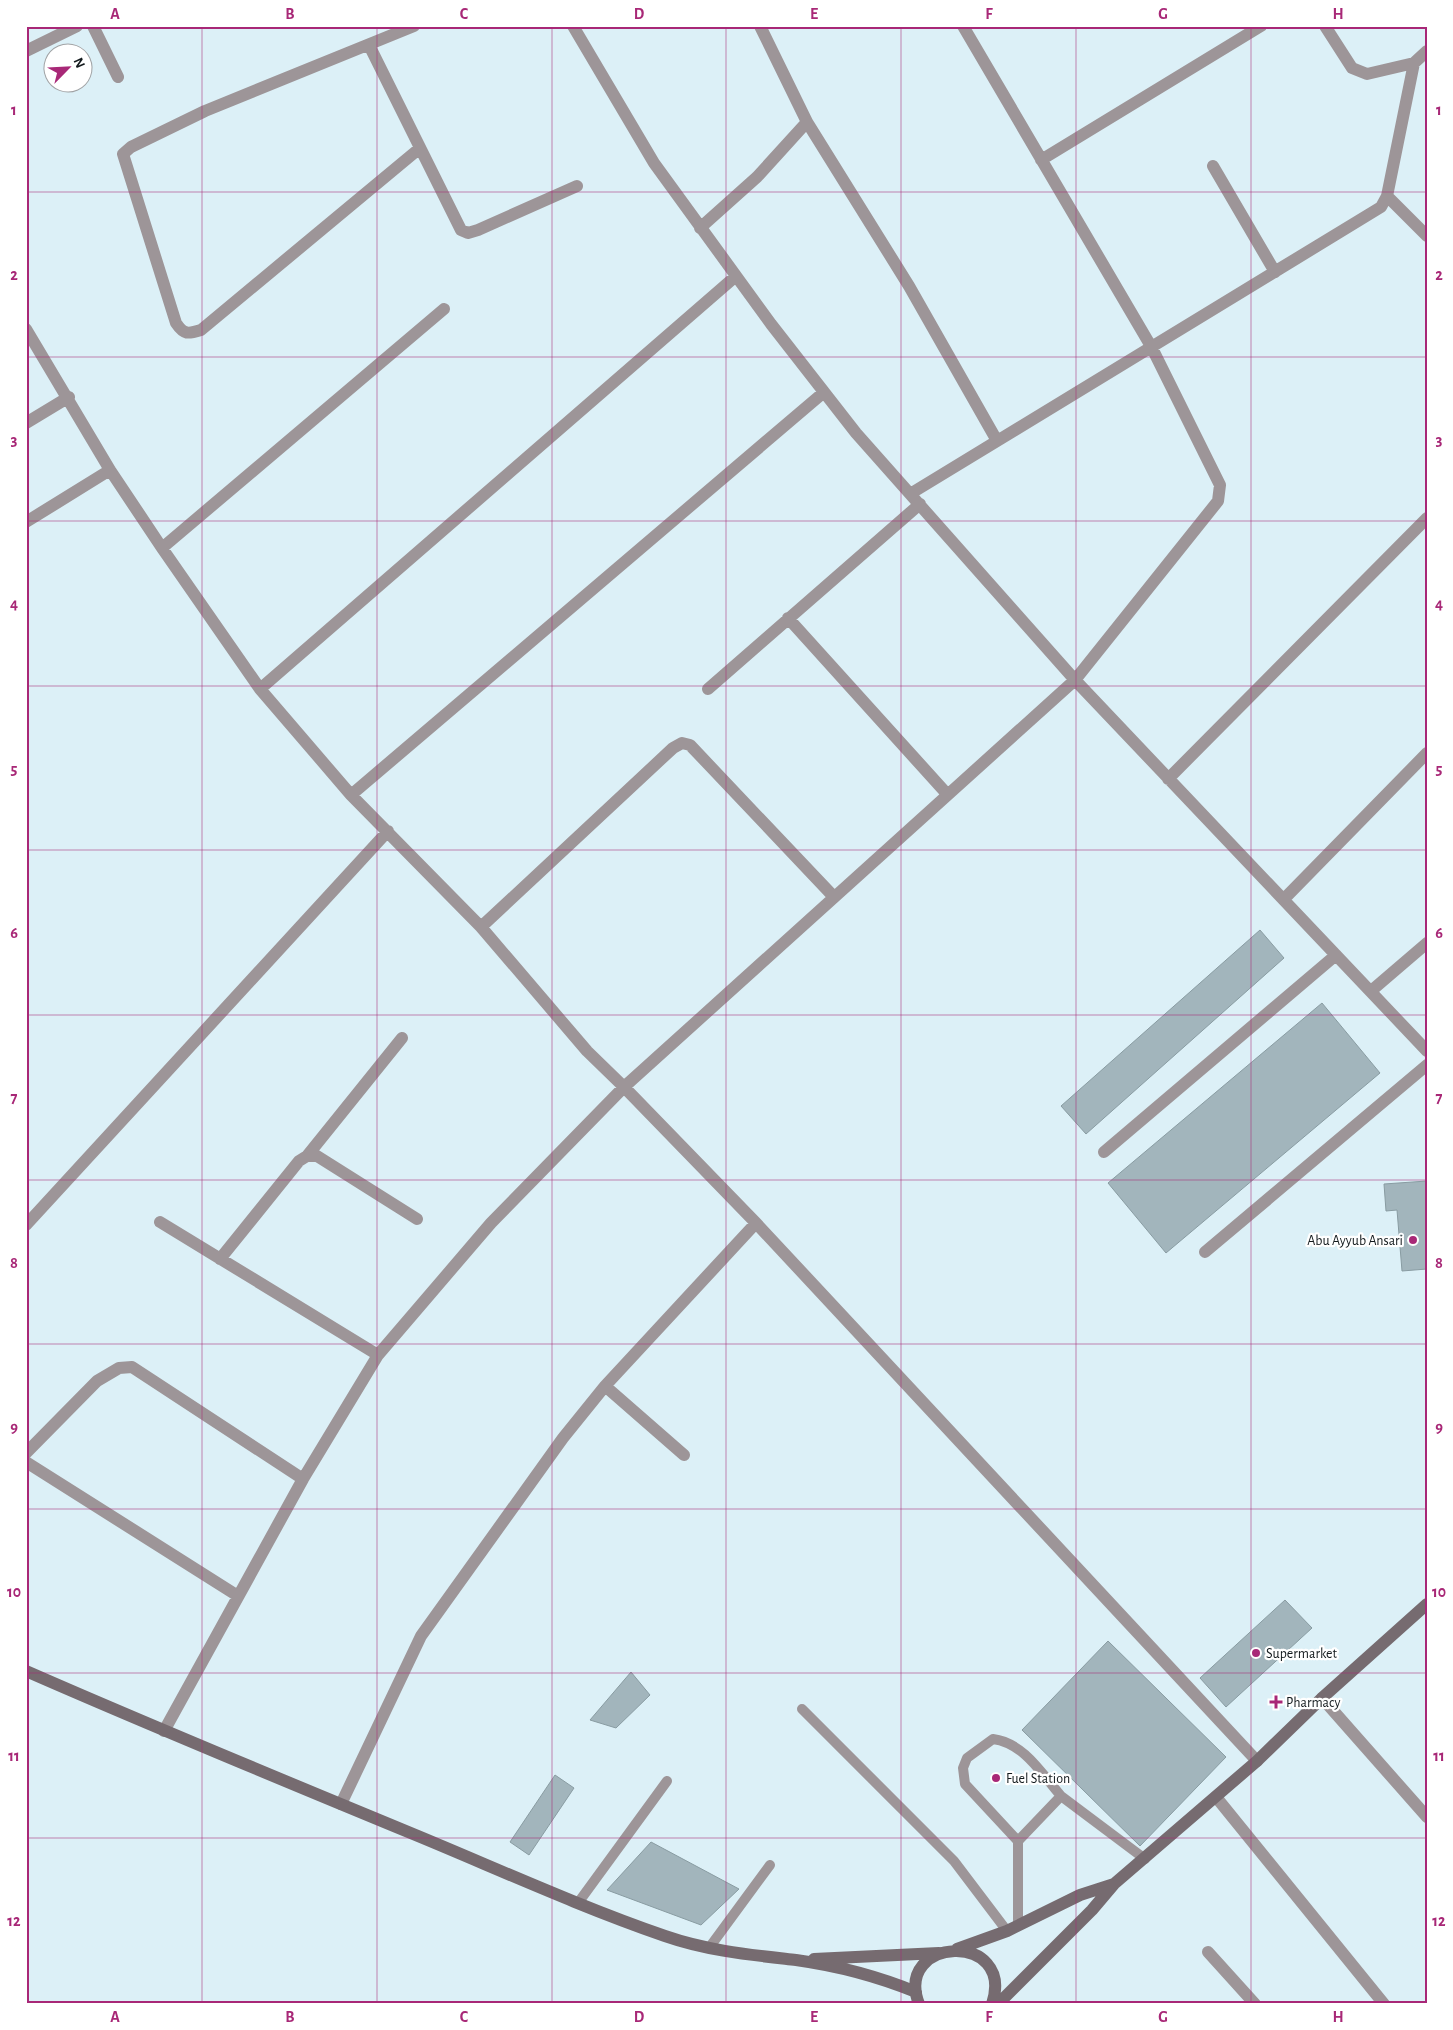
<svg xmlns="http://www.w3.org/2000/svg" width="1453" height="2030" viewBox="0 0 1453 2030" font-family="'Alegreya Sans',sans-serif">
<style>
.building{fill:#a2b5bc;stroke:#899ca2}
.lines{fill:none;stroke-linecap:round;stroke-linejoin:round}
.lane{stroke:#9d9598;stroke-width:10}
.street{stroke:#9d9598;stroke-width:12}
.secondary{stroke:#766b70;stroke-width:12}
.grid{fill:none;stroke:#a82877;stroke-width:1;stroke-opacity:0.55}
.poi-dot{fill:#a82877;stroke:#fff;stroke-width:2}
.labels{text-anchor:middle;stroke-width:4.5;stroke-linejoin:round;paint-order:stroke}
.poi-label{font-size:14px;fill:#131a1d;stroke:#fff;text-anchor:start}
.neatline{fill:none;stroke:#a82877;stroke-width:2}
.grid-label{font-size:16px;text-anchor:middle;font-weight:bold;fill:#a82877}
</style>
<rect width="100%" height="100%" fill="#dcf0f7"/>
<path class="building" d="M1260 930 1284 958 1086 1134 1061 1106Z
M1322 1003 1380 1073 1166 1253 1108 1183Z
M1427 1181V1269L1402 1271 1397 1210 1386 1211 1384 1184Z
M1285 1600 1312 1628 1226 1707 1200 1678Z
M1108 1641 1226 1757 1140 1846 1022 1730Z
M631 1672 650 1695 616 1728 590 1720Z
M555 1775 574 1788 529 1855 510 1842Z
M651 1842 739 1889 701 1925 607 1890Z"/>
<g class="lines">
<path class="lane" d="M802 1709 954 1861 1007 1931
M1018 1841 965 1784 963 1768 967 1758 993 1739C1024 1743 1042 1774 1061 1796
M578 1903 667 1781
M1018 1926V1841L1061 1796 1145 1859
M709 1948 770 1865"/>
<path class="street" d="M93 26 118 77
M414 26 205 111 131 147 123 154 176 323C184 335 188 334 201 330L420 148
M573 26 654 163 771 324 856 433 1075 680 1427 1051
M760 26 807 122 909 286 996 439
M1325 26 1352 68 1367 74 1414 63 1427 51
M369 45 461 230 468 233 478 230 577 186
M26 51 77 26
M1041 160 1261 26
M1213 166 1275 272
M1387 196 1427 236
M700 228 757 177 807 122
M26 329 110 470 162 548 260 689 351 795 481 927 587 1051 624 1087 756 1223 1257 1761
M26 423 69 397
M910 494 1381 207 1387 196 1414 63
M26 522 110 470
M162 548 444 309
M788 618 947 794
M260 689 736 276
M708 689 920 504
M1168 779 1427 518
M351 795 823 393
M1284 899 1427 753
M481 927 673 748 682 743 690 745 834 897
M1371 991 1427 943
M1104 1152 1336 955
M307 1156 402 1038
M160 1222 378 1355
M26 1225 388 831
M1205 1252 1427 1065
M220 1259 299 1161 307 1156H317L417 1219
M605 1386 684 1455
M26 1453 97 1381 119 1368 132 1367 303 1479
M26 1462 238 1596
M1322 1698 1427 1817
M164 1731 303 1479 378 1355 491 1223 624 1087 1075 680 1218 501 1220 485 1152 348 963 26
M1216 1797 1384 2004
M341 1804 421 1636 563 1438 605 1386 756 1223
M1208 1952 1255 2004"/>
<path class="secondary" d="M26 1671C156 1728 287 1782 418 1836 500 1870 581 1907 665 1936 708 1951 752 1955 796 1960 839 1966 877 1976 916 1992
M957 1949 1007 1931 1080 1895 1114 1884
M814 1959 939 1953
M919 2004C893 1936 1016 1931 992 2004
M998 2004 1092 1910 1114 1884 1257 1761 1322 1698 1427 1604"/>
</g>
<path class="grid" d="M202 26V2004M377 26V2004M552 26V2004M726 26V2004M901 26V2004M1076 26V2004M1251 26V2004M26 192H1427M26 357H1427M26 521H1427M26 686H1427M26 850H1427M26 1015H1427M26 1180H1427M26 1344H1427M26 1509H1427M26 1673H1427M26 1838H1427"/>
<g class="poi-dot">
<circle cx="1413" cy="1240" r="5"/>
<circle cx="1256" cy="1653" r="5"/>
<path d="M1273.5 1694.5h5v5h5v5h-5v5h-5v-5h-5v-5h5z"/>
<circle cx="996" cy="1778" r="5"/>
</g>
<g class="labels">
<g class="poi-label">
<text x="1403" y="1245" text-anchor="end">Abu Ayyub Ansari</text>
<text x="1266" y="1658">Supermarket</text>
<text x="1286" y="1707">Pharmacy</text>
<text x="1006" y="1783">Fuel Station</text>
</g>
</g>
<rect width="1453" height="2030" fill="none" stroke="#ffffff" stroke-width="55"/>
<g transform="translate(68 68) rotate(66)"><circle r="24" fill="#ffffff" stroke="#a1a3a5"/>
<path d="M0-4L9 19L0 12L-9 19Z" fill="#a82877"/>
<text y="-8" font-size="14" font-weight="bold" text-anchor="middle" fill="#131a1d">N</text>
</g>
<rect x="28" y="28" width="1398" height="1974" class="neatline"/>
<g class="grid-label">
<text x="115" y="19">A</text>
<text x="290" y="19">B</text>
<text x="464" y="19">C</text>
<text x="639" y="19">D</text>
<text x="814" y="19">E</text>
<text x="989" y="19">F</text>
<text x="1163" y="19">G</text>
<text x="1338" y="19">H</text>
<text x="14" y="115">1</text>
<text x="1439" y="115">1</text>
<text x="14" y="280">2</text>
<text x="1439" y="280">2</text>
<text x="14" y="445">3</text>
<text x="1439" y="445">3</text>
<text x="14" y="609">4</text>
<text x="1439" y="609">4</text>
<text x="14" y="774">5</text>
<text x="1439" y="774">5</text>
<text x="14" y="938">6</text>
<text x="1439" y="938">6</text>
<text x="14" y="1103">7</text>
<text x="1439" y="1103">7</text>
<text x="14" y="1268">8</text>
<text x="1439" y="1268">8</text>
<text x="14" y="1432">9</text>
<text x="1439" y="1432">9</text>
<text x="14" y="1597">10</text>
<text x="1439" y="1597">10</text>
<text x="14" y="1761">11</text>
<text x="1439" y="1761">11</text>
<text x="14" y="1926">12</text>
<text x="1439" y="1926">12</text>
<text x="115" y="2022">A</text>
<text x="290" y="2022">B</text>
<text x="464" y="2022">C</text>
<text x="639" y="2022">D</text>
<text x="814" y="2022">E</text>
<text x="989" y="2022">F</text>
<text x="1163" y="2022">G</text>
<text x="1338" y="2022">H</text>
</g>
</svg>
